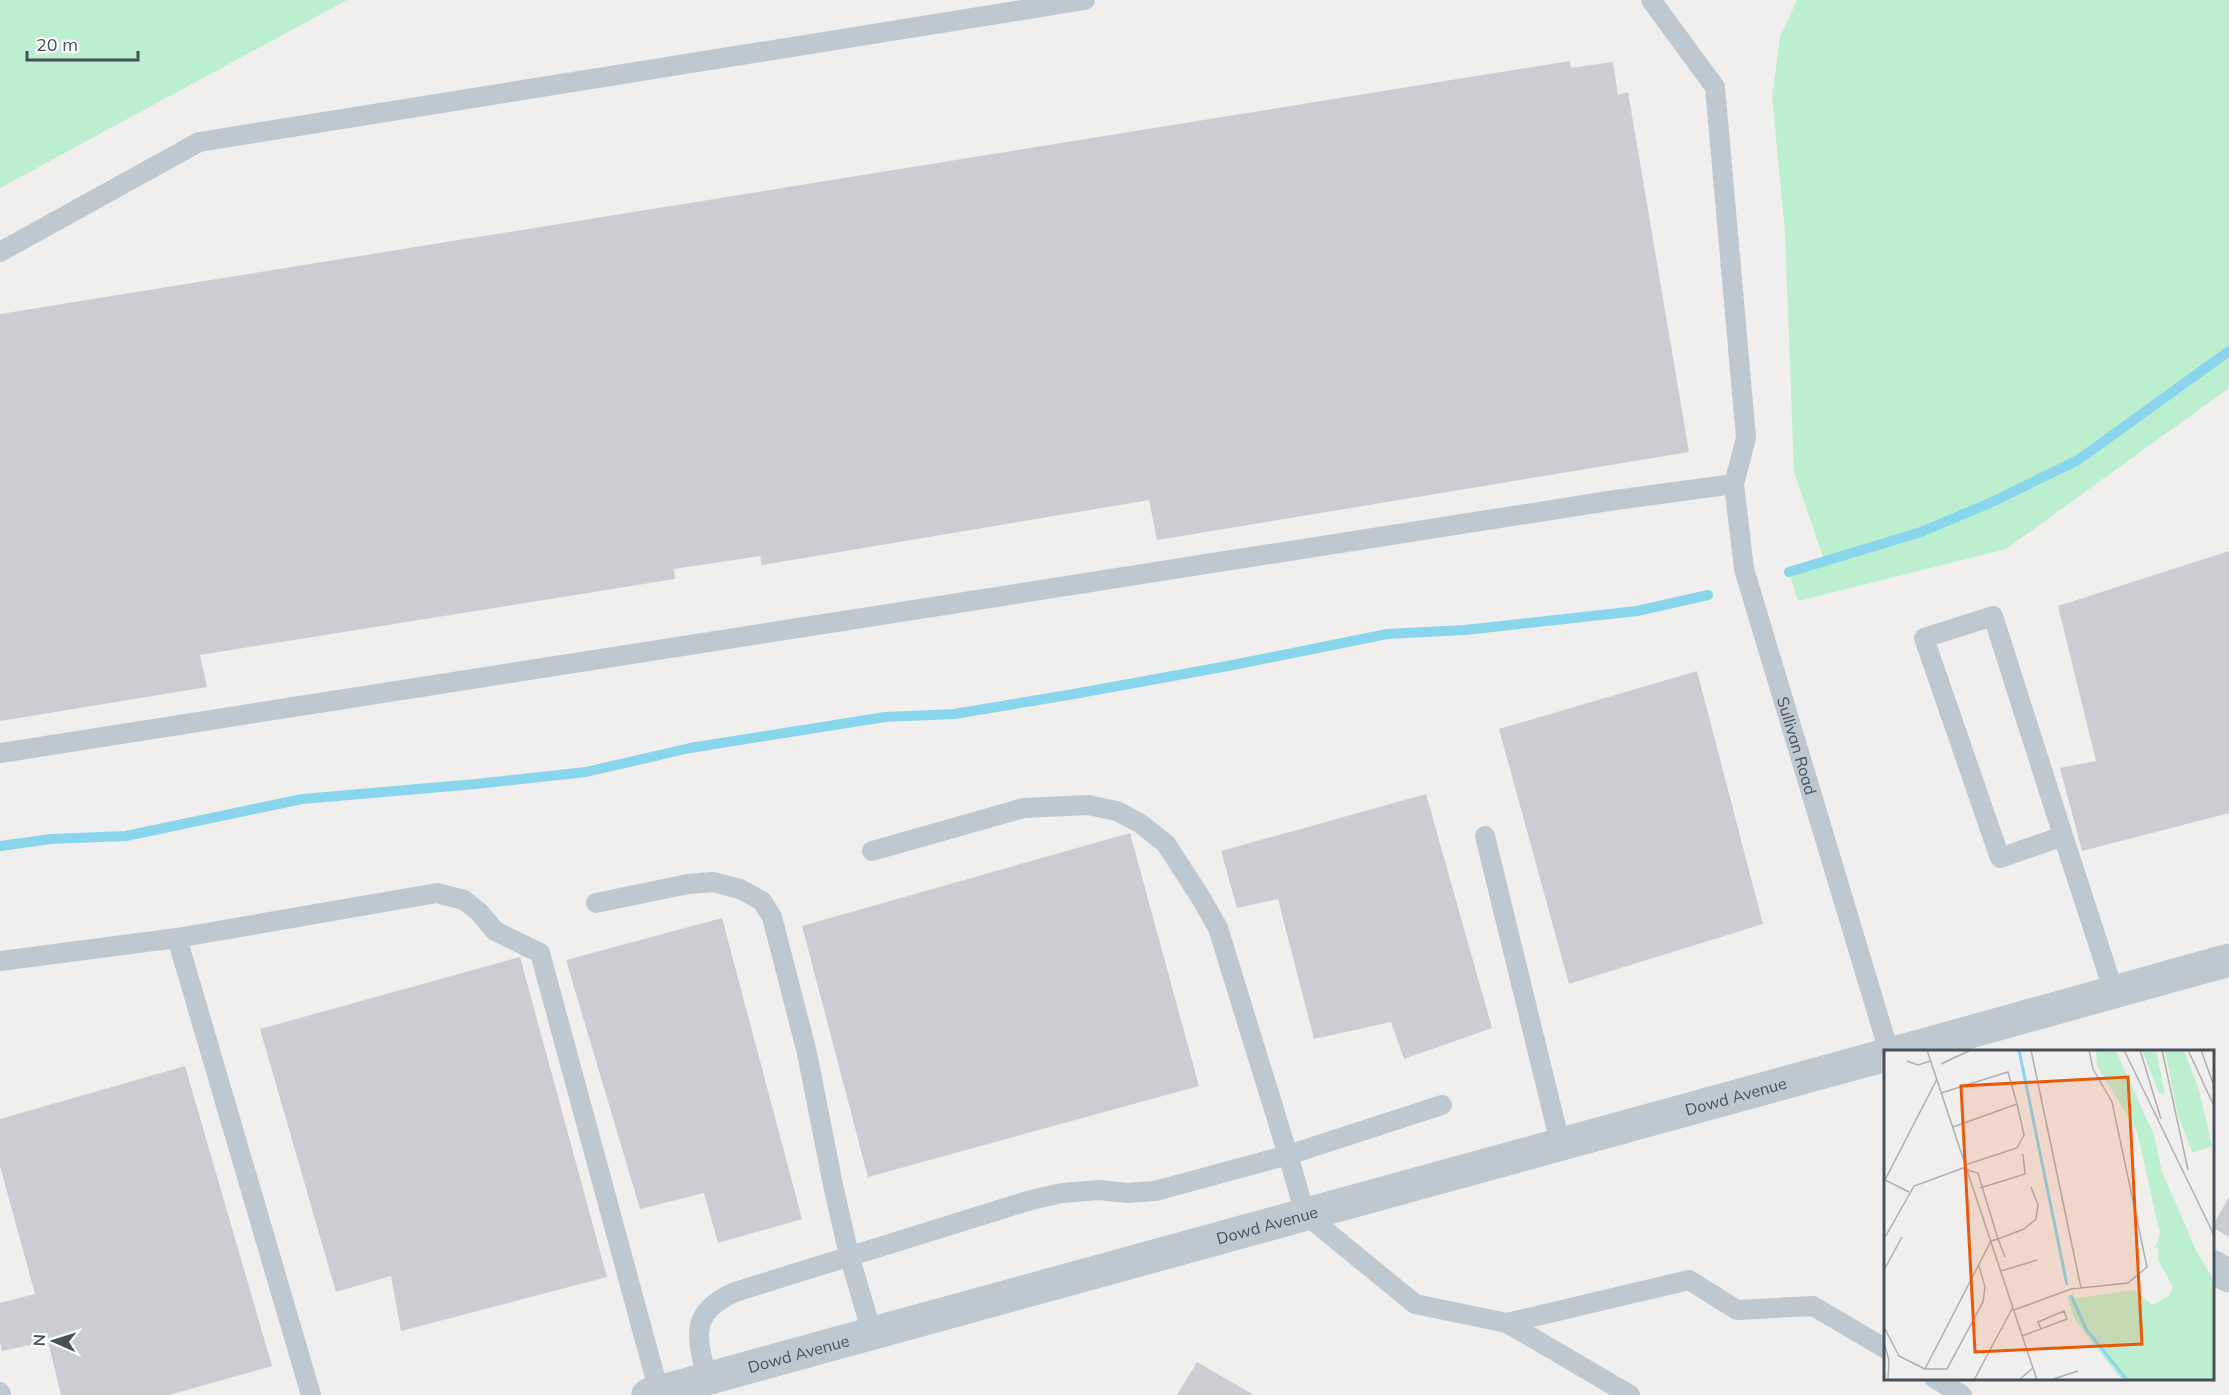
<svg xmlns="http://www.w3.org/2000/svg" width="2229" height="1395" viewBox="0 0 2229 1395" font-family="Mulish,sans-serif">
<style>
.green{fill:#bcefd0}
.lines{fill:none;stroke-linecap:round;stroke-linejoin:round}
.stream{stroke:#89d6ec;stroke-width:10}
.building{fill:#cbcdd3}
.lane{stroke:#bec8d0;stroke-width:20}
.street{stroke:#bec8d0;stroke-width:33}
.labels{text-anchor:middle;stroke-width:6;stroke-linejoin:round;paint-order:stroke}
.street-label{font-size:16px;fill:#46515b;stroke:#fff}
.inset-river{fill:none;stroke:#89d6ec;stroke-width:3}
.inset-road{fill:none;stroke:#adafb3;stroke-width:1.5}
.view{fill:#e8590c;fill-opacity:0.15;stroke:#e8590c;stroke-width:3}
.inset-edge{fill:none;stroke:#46515b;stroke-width:3}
</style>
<rect width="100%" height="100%" fill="#f1eeee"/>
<path class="green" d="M0 0H347L0 188Z
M1797 0H2229V388L2006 549 1798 601 1789 572 1825 562 1794 472 1785 232 1772 97 1780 37Z"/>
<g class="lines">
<path class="stream" d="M1789 572 1921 532 1992 502 2078 460 2229 351
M0 846 51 839 126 836 302 799 476 784 586 772 690 748 885 717 954 714 1074 694 1233 665 1387 634 1465 630 1637 611 1708 595"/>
</g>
<path class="building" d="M1570 61 1571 68 1613 62 1618 95 1628 92 1689 452 1157 540 1149 500 762 565 760 556 674 569 675 579 200 655 207 687 0 721V314Z
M2229 551V813L2082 851 2060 768 2096 761 2058 606Z
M1697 671 1763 924 1569 984 1499 729Z
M1426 794 1492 1028 1404 1059 1391 1022 1314 1039 1278 899 1237 908 1221 851Z
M1130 833 1199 1086 868 1177 802 926Z
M722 918 802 1219 718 1243 704 1193 640 1209 566 960Z
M520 957 607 1277 401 1331 391 1276 336 1292 260 1029Z
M185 1066 272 1366 169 1395H61L48 1341 2 1351 0 1342V1303L35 1294 0 1166V1119Z
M2229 1197V1237L2212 1227Z
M1197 1362 1254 1395H1177Z"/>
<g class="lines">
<g class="lane">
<path id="s1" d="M1651 0 1715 87 1746 438 1734 484 1744 569 1889 1052"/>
<path d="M0 252 199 142 1085 0"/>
<path d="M0 753 1615 500 1734 484"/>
<path d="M1485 836 1560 1143"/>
<path d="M2063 836 2000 858 1924 638 1993 616C2032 741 2073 867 2114 992"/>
<path d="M596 903 688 884 713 882 740 889 762 901 772 917 807 1053 833 1185 849 1255 872 1333"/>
<path d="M0 961 177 938"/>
<path d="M1442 1105 1288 1155 1305 1214 1415 1304 1507 1323 1630 1395"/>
<path d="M1507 1323 1689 1280 1737 1310 1813 1306 1886 1349"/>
<path d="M707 1378C697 1337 688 1313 735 1292L1031 1200 1062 1193 1099 1190 1127 1193 1155 1191 1288 1155 1218 928 1201 898 1166 844 1141 824 1117 811 1088 805 1024 808 872 851"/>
<path d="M1934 1378 1962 1395"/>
<path d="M0 1392 1 1395"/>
<path d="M311 1395 177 938 437 893 464 900 479 912 495 931 540 953 659 1392"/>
</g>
<g class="street">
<path d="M1898 1052 2229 960"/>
<path d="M2212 1266 2229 1276"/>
<path id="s2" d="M648 1395 1886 1055"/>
</g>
</g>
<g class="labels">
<g class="street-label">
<text dy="6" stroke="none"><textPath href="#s1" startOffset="778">Sullivan Road</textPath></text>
<text dy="6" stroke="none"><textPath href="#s2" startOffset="1128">Dowd Avenue</textPath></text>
<text dy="6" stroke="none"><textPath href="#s2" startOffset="642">Dowd Avenue</textPath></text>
<text dy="6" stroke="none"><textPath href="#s2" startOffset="156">Dowd Avenue</textPath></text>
</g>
</g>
<g transform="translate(1884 1050)">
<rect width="330" height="330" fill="#f1eeee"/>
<path d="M212 0H231L236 10 270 85 278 122 313 202 330 231V330H238L191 270 183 246 187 245 188 249 250 240 268 255 285 246 289 237 274 210V195L270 201 276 184 253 81 213 16ZM258 0H272L281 44 275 43ZM281 0H300L315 40 328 96 309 103 294 66Z" fill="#bcefd0"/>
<path class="inset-river" d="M135 0 183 235M187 245 202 279 243 330"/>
<path class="inset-road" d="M43 0 153 330M147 0 197 238M240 0 330 185M256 0 277 69M278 0 304 120M304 0 330 56M317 0 330 36M23 11 34 15 47 11M57 14 87 0M57 43 124 22 133 54M69 77 133 54 140 85 133 98 81 115M83 120 94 123 114 189 140 179 152 169 154 155 147 137M96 138 141 124 139 104M25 142 1 130 53 29M0 189 30 136 82 117M95 216 101 237 99 252 63 319H41L107 191 114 189 121 207M0 220 18 187M117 221 153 210M130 260 187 239 244 233 263 217 228 52 209 19 205 0M0 277 15 306 41 319M138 286 183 269 180 261 154 272 157 279M0 293 5 310 4 330M90 330 129 257M135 330 149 318M166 330 194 321"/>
<path class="view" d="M244 27 258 294 91 302 77 36Z"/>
<rect width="330" height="330" class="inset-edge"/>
</g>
<g transform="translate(54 1341) rotate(273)" stroke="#ffffff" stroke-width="4.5" paint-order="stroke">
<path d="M0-4.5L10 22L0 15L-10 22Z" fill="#46515b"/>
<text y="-9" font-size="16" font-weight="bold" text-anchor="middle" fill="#46515b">N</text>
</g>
<path d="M27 51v9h111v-9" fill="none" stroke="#46515b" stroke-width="3"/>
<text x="36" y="51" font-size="18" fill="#46515b" stroke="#ffffff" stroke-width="4.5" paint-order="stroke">20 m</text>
</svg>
